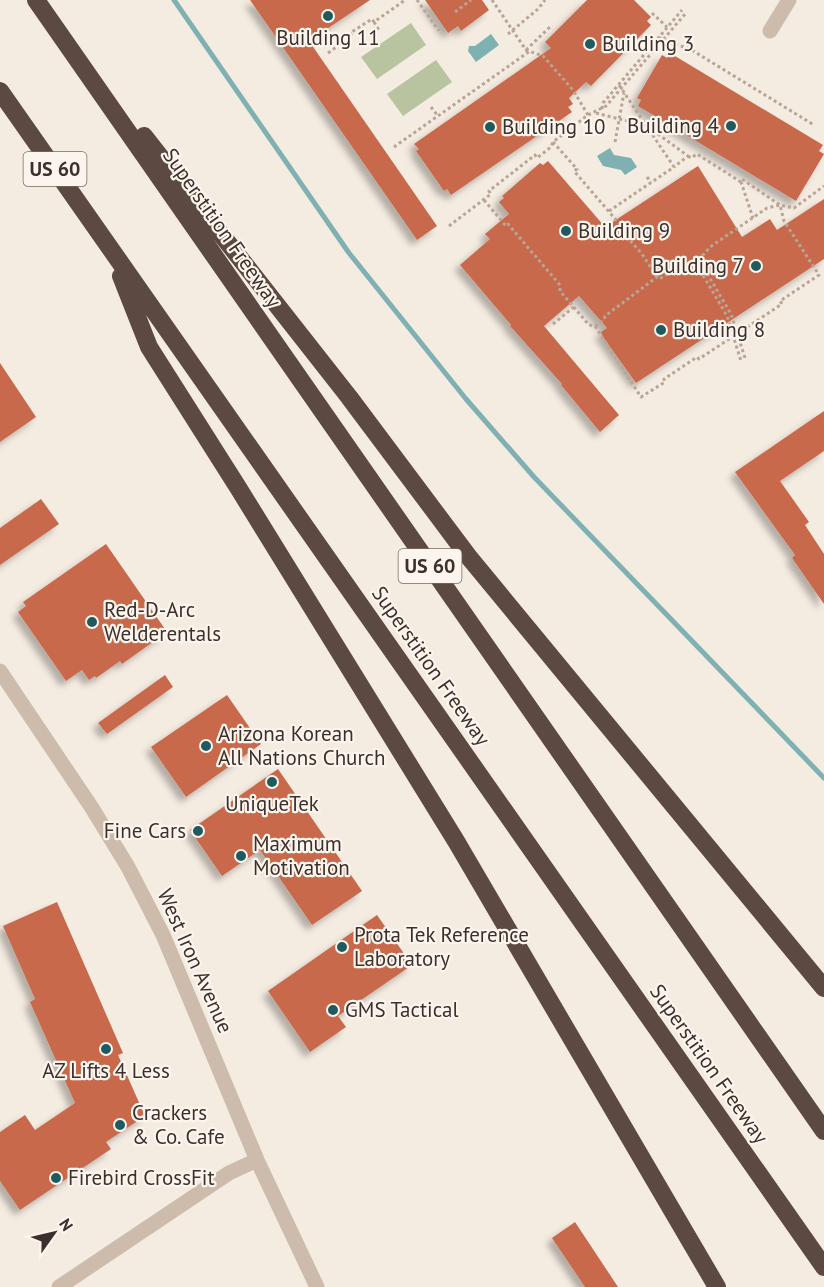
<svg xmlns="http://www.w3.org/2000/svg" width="824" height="1287" viewBox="0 0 824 1287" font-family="'PT Sans',sans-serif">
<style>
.green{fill:#b8c4a0}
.water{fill:#7fb0b2}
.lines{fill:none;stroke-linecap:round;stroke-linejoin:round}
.stream{stroke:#7fb0b2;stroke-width:5}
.building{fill:#c8694b;filter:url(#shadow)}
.path{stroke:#b9a596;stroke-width:3;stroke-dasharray:3 3;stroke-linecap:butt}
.minor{stroke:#cdbbac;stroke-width:15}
.highway{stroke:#5c4a42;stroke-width:18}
.poi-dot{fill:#1f5a5e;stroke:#fbf5ee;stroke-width:2}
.labels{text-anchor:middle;stroke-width:4.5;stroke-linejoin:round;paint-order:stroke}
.shield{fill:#fbf5ee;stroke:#756b66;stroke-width:1.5}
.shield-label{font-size:20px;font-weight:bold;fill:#3b302b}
.poi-label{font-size:21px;fill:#3b302b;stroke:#fbf5ee;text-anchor:start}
.street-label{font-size:21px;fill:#3b302b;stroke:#fbf5ee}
</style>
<defs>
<filter id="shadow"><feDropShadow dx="-5.5" dy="5.5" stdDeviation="3" flood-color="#0004"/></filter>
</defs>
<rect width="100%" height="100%" fill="#f4ebe1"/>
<path class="green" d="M411 23 426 45 377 79 361 57Z
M436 60 452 82 403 116 387 94Z"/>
<path class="water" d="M491 34 499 45 476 62 468 51 469 46H475Z
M610 148 614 155 631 158 637 167 625 175 621 170 603 166 597 156Z"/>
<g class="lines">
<path class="stream" d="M174 0 349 253 466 399 534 477 824 778"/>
</g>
<path class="building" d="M250 0H370L309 41 437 226 417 240Z
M425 0H482L489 10 461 31 458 26 448 33Z
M587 0H634L651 17 647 21 651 25 591 86 586 82 569 98 573 104 568 107 572 112 451 195 447 189 444 191 416 151 419 149 414 144 551 48 545 42Z
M670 53 823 145 819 151 824 154 796 201 638 106 641 100 637 98 662 55 667 58Z
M548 161 605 227 698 166 742 237 770 219 777 230 824 199V259L636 383 603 337 601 332 607 328 579 296 544 326 619 415 600 432 561 385 562 384 510 326 511 325 460 265 490 239 485 234 509 214 499 202 504 198 502 196 540 163 543 165Z
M0 363 36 417 0 442Z
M824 411V451L780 481 809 522 805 525 824 554V604L792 558 795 555 735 472Z
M41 499 59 524 0 565V528Z
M106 544 167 632 122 664 120 661 96 678 95 676 89 680 82 670 66 681 18 612 26 606 23 602Z
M165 675 173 687 107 734 98 723Z
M227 695 261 744 186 797 151 747Z
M278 769 362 891 312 925 260 850 222 876 190 830Z
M57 902 123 1053 118 1055 145 1116 106 1142 111 1149 20 1210 0 1181V1132L25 1115 35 1130 75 1103 30 1002 35 999 3 926Z
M377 915 412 965 338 1016 346 1027 310 1052 268 991Z
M575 1222 618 1287H585L552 1238Z"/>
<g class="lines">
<path class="path" d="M417 0 439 31
M492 0 526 50 543 56 573 90 588 115
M455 12 471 0
M652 13 667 27
M374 22 380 32
M508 34 538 9 545 0
M659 37 662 40 690 49 814 125
M526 50 552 25
M328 53 352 36 350 33 372 19 374 22 405 0
M431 107 438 116
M602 109 603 103 682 10
M596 113 647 126 688 156 674 167
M553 142 577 169 574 171 623 228 621 230 642 254 657 277
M615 142 624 93
M394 147 530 51
M688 156 691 158 697 154 741 182
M647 177 651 182
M484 200 506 226 508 224 560 285V291L589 325 595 326 641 397 665 382 664 379 697 357 699 359 782 304 780 301 819 275 784 221 780 205 742 179 741 182 753 218
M609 211 674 167 619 85
M449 226 491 194 489 191 535 155 537 158 551 147 553 142 588 115 606 106 686 13
M698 258 731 314 745 358
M694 260 727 316 741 361
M553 324 574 307
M595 326 604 320 605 316 657 277 659 279 704 254 710 247 767 208 780 205 794 208 824 186"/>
<path class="minor" d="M770 31 789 0
M0 671 92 808 128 867 163 935 257 1160 317 1287
M59 1287 229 1173 257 1160"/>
<path class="highway" d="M36 0 824 1131
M0 91 824 1267
M144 136 349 397 468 556 824 988
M121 276 149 347 239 489 456 841 717 1287"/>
</g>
<g class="poi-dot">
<circle cx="328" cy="16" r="6"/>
<circle cx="590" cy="44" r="6"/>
<circle cx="731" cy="126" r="6"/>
<circle cx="490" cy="127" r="6"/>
<circle cx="566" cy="231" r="6"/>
<circle cx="756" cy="266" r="6"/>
<circle cx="661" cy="330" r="6"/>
<circle cx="92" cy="622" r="6"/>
<circle cx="206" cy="746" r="6"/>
<circle cx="272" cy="782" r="6"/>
<circle cx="198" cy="831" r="6"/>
<circle cx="241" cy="856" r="6"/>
<circle cx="342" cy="947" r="6"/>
<circle cx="333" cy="1010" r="6"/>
<circle cx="106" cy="1049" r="6"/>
<circle cx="120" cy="1125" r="6"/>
<circle cx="56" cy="1178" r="6"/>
</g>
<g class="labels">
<g class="shield">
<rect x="23.5" y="152" width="63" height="34" rx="4.5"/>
<rect x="398.5" y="549" width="63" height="34" rx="4.5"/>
</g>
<g class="shield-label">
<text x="55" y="176">US 60</text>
<text x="430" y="573">US 60</text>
</g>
<g class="poi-label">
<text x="328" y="45" text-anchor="middle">Building 11</text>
<text x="602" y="51">Building 3</text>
<text x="719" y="133" text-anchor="end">Building 4</text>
<text x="502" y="134">Building 10</text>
<text x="578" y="238">Building 9</text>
<text x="744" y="273" text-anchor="end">Building 7</text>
<text x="673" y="337">Building 8</text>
<text x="104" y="617">Red-D-Arc<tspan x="104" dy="24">Welderentals</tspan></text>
<text x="218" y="741">Arizona Korean<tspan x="218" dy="24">All Nations Church</tspan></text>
<text x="272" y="811" text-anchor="middle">UniqueTek</text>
<text x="186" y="838" text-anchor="end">Fine Cars</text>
<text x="253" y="851">Maximum<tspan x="253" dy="24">Motivation</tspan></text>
<text x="354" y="942">Prota Tek Reference<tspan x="354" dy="24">Laboratory</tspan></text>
<text x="345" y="1017">GMS Tactical</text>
<text x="106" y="1078" text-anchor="middle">AZ Lifts 4 Less</text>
<text x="132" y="1120">Crackers<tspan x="132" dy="24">&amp; Co. Cafe</tspan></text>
<text x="68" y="1185">Firebird CrossFit</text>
</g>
<g class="street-label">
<text transform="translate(222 228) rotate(55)" y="7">Superstition Freeway</text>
<text transform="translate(431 666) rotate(55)" y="7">Superstition Freeway</text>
<text transform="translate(195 961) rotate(66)" y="7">West Iron Avenue</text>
<text transform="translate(709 1064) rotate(55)" y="7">Superstition Freeway</text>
</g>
</g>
<g transform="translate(54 1233) rotate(56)" stroke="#fbf5ee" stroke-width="4.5" paint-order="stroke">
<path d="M0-4.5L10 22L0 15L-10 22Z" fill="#3b302b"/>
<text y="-9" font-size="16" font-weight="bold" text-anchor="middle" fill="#3b302b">N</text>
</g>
</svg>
